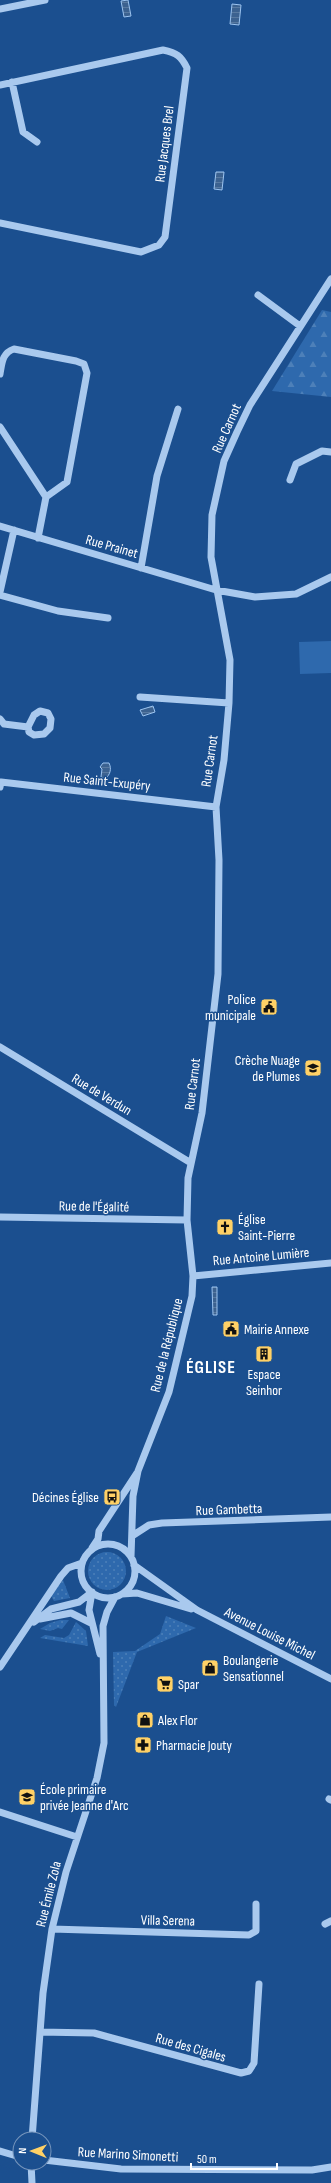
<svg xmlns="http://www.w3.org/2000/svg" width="331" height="2183" viewBox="0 0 331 2183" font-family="'Sofia Sans Condensed',sans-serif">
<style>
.grass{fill:url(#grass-dots)}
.forest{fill:url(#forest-firs)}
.park{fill:#2e69ad}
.water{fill:url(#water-rules);stroke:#9cc4f0}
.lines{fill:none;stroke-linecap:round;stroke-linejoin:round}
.minor{stroke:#a9c9ee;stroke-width:7}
.labels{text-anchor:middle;stroke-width:3;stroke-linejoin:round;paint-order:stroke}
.street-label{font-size:14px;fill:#fff;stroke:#1b4f8f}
.poi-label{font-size:14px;fill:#fff;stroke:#1b4f8f;text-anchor:start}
.district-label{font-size:18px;font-weight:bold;letter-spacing:1px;fill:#fff;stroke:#1b4f8f}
</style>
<defs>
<pattern id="grass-dots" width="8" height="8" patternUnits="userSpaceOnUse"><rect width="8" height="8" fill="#2e69ad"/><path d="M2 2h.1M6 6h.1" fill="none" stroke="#4d80b9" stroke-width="1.8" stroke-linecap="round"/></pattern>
<pattern id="forest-firs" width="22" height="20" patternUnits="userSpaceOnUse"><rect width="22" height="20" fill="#2e69ad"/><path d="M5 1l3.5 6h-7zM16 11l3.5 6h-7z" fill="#4d80b9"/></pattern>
<pattern id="water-rules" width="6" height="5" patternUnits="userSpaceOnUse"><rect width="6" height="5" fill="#3c6290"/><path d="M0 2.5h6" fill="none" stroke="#597aa1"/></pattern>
</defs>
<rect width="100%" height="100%" fill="#1b4f8f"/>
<path class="grass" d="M88 1571a19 19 0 1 1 38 0a19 19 0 1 1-38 0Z
M63 1580 70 1598 54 1601 51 1596Z
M166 1616 196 1628 137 1652 116 1707 114 1705 113 1652 135 1651 160 1634Z
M60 1620H69L62 1629 58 1628 50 1631 40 1629 50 1623Z
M76 1622 86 1631 88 1646 40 1638 45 1635 64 1638 69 1635Z"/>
<path class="forest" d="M322 310 331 312V397L272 391Z"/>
<path class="park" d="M331 641V673L300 674 299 642Z"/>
<path class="water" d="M128 0 131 16 124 17 121 1Z
M232 4 241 5 239 25 230 24Z
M216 172H224L222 190 214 189Z
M153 706 155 712 143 716 140 710Z
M103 763H109C112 769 110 775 105 779L101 777 102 769 100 767Z
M212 1287H217V1315H213Z"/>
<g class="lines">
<path class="minor" d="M0 9 45 0
M12 82 23 132 37 142
M0 85 163 50C177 53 181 56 187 68L165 237 159 245 141 252 0 223
M258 295 300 326
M0 374C2 363 2 353 14 349L76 361 84 364 87 373 67 482 46 497 38 538
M0 427 46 497
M290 480 296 464 322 451 331 452
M0 526 216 590 255 597 296 594 331 577
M141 568 157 476 178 409
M0 592 14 530
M0 595 58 611 108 618
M140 697 229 703
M40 711 48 713 51 719 50 728 44 734 34 735 29 732 28 727 34 715Z
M0 719 4 724 28 727
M0 787 1 782 216 807
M0 1047 191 1163
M0 1217 187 1220
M193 1276 331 1263
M132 1536 149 1525 162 1523 331 1517
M81 1571a27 27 0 1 1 54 0a27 27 0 1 1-54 0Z
M92 1548 98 1539 99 1531 137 1473
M131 1557 133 1496 138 1471 169 1392 192 1296 193 1276 187 1220 188 1178 202 1113 218 974 219 860 216 807 224 760 229 703 230 660 211 557 212 515 224 461 237 432 250 405 331 279
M134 1565 197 1610 331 1679
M92 1592 89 1610 100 1654
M122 1594 137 1593 191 1609
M40 1619 71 1613 91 1623
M34 1622 51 1609 79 1602 92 1592
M0 1667 61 1576 68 1568 82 1563
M329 1799 331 1800
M0 1812 77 1837
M325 1924 331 1921
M52 1929 249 1935 256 1931V1904
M40 2032 94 2033 241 2073 249 2071 254 2063 259 1984
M32 2139 43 1993 52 1929 66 1872 97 1778 104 1743 103 1626 107 1612 115 1597
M0 2151 20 2157
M44 2160 121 2169 312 2170 331 2167
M31 2163 32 2183"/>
</g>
<defs>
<g id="civic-square" transform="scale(0.9)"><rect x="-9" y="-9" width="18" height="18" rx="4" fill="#ffd166" stroke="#1b4f8f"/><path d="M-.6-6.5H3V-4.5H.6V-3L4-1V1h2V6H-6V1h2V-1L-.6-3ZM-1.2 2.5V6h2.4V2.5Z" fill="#111"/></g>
<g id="school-square" transform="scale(0.9)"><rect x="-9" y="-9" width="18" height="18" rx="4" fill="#ffd166" stroke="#1b4f8f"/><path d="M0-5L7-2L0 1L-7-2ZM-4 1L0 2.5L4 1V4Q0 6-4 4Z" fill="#111"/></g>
<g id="church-square" transform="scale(0.9)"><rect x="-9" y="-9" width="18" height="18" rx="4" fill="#ffd166" stroke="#1b4f8f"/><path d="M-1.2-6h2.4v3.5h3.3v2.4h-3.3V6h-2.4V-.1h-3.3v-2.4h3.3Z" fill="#111"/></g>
<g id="building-square" transform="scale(0.9)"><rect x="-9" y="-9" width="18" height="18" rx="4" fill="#ffd166" stroke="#1b4f8f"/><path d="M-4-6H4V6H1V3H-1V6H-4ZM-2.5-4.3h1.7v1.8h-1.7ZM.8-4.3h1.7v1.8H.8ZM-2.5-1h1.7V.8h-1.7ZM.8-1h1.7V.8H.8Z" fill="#111"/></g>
<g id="bus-square" transform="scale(0.9)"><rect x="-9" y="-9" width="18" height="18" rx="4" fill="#ffd166" stroke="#1b4f8f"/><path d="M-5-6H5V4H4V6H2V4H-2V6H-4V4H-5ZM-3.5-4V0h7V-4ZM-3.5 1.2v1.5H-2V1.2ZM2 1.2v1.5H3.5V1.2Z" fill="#111"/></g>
<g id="shop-square" transform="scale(0.9)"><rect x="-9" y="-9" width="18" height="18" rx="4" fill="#ffd166" stroke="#1b4f8f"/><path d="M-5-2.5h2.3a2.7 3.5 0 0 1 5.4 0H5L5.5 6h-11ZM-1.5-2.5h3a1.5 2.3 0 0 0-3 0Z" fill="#111"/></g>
<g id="supermarket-square" transform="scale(0.9)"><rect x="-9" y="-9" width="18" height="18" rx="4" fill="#ffd166" stroke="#1b4f8f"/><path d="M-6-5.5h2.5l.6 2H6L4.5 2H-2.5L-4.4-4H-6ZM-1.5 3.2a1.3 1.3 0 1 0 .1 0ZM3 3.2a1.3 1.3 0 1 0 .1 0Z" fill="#111"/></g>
<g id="pharmacy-square" transform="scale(0.9)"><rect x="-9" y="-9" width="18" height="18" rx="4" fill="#ffd166" stroke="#1b4f8f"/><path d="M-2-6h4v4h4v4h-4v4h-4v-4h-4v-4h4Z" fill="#111"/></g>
</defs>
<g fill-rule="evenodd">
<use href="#civic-square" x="269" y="1007"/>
<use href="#school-square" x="313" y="1068"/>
<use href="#church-square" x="225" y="1227"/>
<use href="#civic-square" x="231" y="1329"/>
<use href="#building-square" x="264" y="1354"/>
<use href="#bus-square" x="112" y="1497"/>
<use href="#shop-square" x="210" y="1668"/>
<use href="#supermarket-square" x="165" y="1684"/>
<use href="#shop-square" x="145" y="1720"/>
<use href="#pharmacy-square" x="143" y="1745"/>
<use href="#school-square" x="27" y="1797"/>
</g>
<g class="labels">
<g class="street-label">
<text transform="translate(164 144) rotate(-83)" y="5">Rue Jacques Brel</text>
<text transform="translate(226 428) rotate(-66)" y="5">Rue Carnot</text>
<text transform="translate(112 546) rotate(16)" y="5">Rue Prainet</text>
<text transform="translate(209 761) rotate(-82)" y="5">Rue Carnot</text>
<text transform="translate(107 781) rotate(6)" y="5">Rue Saint-Exupéry</text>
<text transform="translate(192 1084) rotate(-83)" y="5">Rue Carnot</text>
<text transform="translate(102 1094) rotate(31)" y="5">Rue de Verdun</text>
<text transform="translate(94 1206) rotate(1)" y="5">Rue de l'Égalité</text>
<text transform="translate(261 1256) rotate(-5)" y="5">Rue Antoine Lumière</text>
<text transform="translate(166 1345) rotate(-76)" y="5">Rue de la République</text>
<text transform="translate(229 1509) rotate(-2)" y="5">Rue Gambetta</text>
<text transform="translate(270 1633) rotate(27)" y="5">Avenue Louise Michel</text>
<text transform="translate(48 1894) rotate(-76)" y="5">Rue Émile Zola</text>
<text transform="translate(168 1920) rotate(1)" y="5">Villa Serena</text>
<text transform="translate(191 2047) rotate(16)" y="5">Rue des Cigales</text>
<text transform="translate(128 2154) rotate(3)" y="5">Rue Marino Simonetti</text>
</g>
<g class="poi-label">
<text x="256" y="1004" text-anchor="end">Police<tspan x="256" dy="16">municipale</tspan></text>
<text x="300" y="1065" text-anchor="end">Crèche Nuage<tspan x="300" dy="16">de Plumes</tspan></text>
<text x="238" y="1224">Église<tspan x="238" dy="16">Saint-Pierre</tspan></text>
<text x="244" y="1334">Mairie Annexe</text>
<text x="264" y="1379" text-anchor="middle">Espace<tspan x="264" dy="16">Seinhor</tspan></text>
<text x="99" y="1502" text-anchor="end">Décines Église</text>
<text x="223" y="1665">Boulangerie<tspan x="223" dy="16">Sensationnel</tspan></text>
<text x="178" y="1689">Spar</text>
<text x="158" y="1725">Alex Flor</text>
<text x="156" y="1750">Pharmacie Jouty</text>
<text x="40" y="1794">École primaire<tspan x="40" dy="16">privée Jeanne d'Arc</tspan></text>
</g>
<g class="district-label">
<text x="211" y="1373">ÉGLISE</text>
</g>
</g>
<g transform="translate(32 2151) rotate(271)"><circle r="19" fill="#1b4f8f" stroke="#7695bc"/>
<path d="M0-3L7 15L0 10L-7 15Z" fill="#ffd166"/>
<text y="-6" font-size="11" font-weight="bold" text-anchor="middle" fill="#ffffff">N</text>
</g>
<path d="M191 2163v6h86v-6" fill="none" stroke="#ffffff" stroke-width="2"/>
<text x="197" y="2163" font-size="12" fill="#ffffff" stroke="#1b4f8f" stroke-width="3" paint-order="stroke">50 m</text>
</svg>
